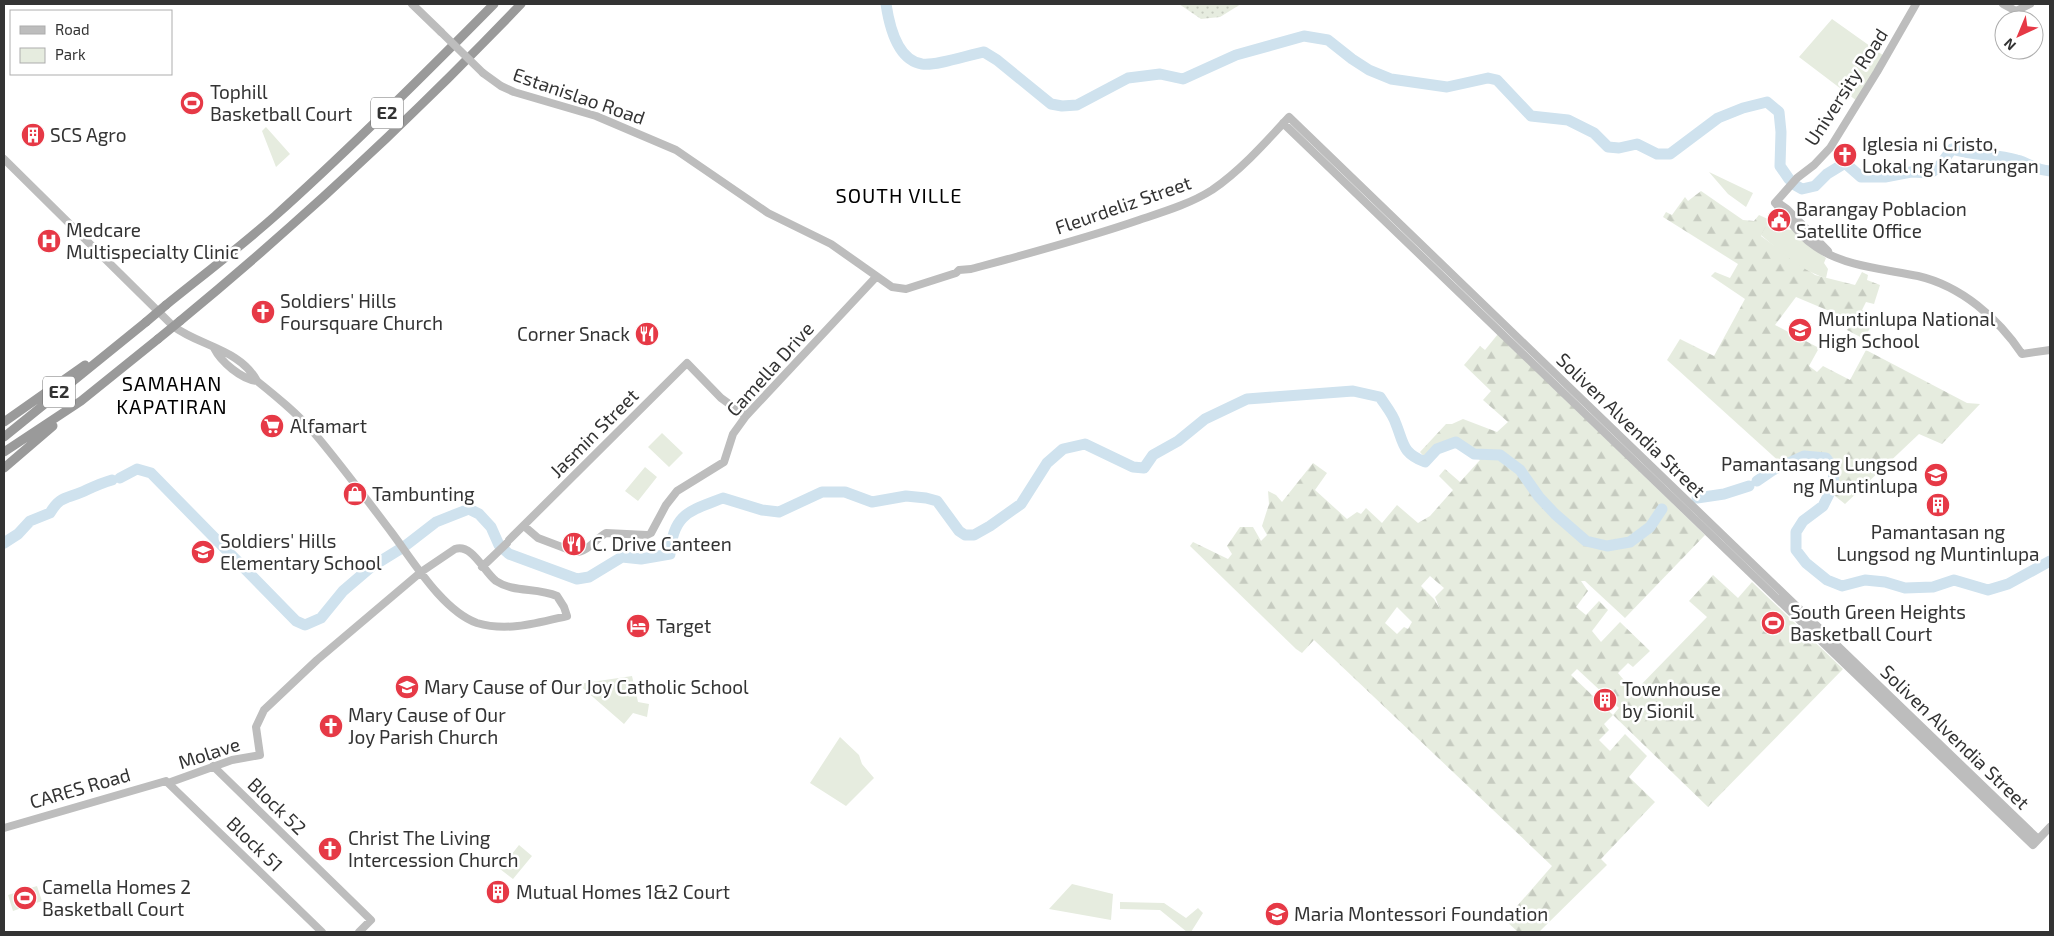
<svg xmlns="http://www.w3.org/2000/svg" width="2054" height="936" viewBox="0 0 2054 936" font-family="'Exo 2',sans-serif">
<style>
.grass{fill:url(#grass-dots)}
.forest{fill:url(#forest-firs);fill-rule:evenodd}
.park{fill:#e6ecdf}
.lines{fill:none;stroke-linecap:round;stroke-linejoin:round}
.river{stroke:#cfe2ee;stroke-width:11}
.secondary{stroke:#bdbdbd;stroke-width:8}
.highway{stroke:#9a9a9a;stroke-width:9}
.secondary-bridge{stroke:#bdbdbd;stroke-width:8}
.highway-bridge{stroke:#9a9a9a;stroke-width:9}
.labels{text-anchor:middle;stroke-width:5;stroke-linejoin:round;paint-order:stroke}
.shield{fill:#fff;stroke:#707070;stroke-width:1}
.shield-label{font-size:18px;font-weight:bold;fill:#333}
.street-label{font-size:19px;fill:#333;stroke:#fff}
.poi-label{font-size:19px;fill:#333;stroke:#fff;text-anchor:start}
.neighbourhood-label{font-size:20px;letter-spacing:1px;fill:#000;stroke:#fff}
</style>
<defs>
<pattern id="grass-dots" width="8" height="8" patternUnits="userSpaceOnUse" patternTransform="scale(1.25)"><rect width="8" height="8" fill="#e6ecdf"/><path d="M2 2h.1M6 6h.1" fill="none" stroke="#c6cbc0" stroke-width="1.8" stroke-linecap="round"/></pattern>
<pattern id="forest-firs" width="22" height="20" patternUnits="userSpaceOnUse" patternTransform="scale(1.25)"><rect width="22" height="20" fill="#e6ecdf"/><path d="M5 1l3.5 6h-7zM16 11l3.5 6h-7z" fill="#c6cbc0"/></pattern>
</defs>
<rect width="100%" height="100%" fill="#fff"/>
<path class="grass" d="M1179 4H1241L1220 17 1201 19Z"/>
<path class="forest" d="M1701 191 1743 220 1754 221 1759 215 1770 220 1761 236 1815 275 1855 285 1862 272 1868 275 1867 280 1880 285 1874 304 1866 302 1862 310 1876 317 1864 339 1847 330 1853 321 1796 297 1775 325 1819 348 1809 366 1817 372 1823 366 1850 380 1866 350 1967 403 1980 404 1942 444 1919 434 1845 504 1830 492C1837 479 1834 469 1826 458L1804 456 1783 465 1667 360 1680 339 1714 356 1745 299 1711 276 1715 272 1730 278 1738 264 1663 217 1666 212 1672 215 1685 197 1688 201Z
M1498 334 1705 535 1625 618 1585 581H1581L1588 591 1576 607 1586 615 1599 601 1608 610 1592 631 1601 642 1620 622 1650 651 1633 667 1628 663 1618 673 1634 692 1707 617 1689 601 1713 575 1738 598 1752 582 1843 669 1708 807 1613 715 1604 724 1609 730 1599 740 1610 751 1625 734 1647 756 1629 777 1655 802 1601 859 1607 865 1539 932H1518L1505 920 1552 866 1314 640 1302 653 1296 649 1190 546 1193 542 1228 559 1232 554 1227 546 1240 527H1253L1261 541 1267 535 1262 526 1269 504 1268 491 1276 495 1282 502 1313 463 1327 473 1315 490 1347 519 1357 512 1361 514 1366 508 1382 523 1397 505 1418 523 1430 516 1453 490 1439 476 1445 469 1460 482 1480 460 1456 442 1437 449 1427 460 1420 452 1446 424H1452L1463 419 1497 432 1508 422 1483 400 1491 391 1464 365 1480 346 1485 350ZM1430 576 1444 588 1435 597 1440 609 1434 599 1421 586ZM1397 607 1412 622 1408 629 1404 627 1397 634 1385 623ZM1577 669 1619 708 1613 715 1571 675Z"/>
<path class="park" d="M1832 19 1884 56 1857 101 1799 57Z
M266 127 290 154 276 167 262 131Z
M1709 172 1753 193 1746 207 1728 194Z
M1770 220 1780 229 1794 230 1803 241 1826 258 1824 263 1828 269 1826 278C1801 271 1780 251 1761 235Z
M662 433 683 453 669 467 648 447Z
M645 467 657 477 638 501 625 491Z
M632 676 638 702 649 704 647 717 633 713 624 724 578 684Z
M1646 700 1656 710 1640 726 1630 716Z
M840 737 859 755 862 764 874 778 846 806 810 783Z
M519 845 532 856 513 879 500 869Z
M1072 884 1113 894 1111 920 1049 909Z
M37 886 42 901 13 911 8 895Z
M1120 902 1164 903 1186 918 1198 908 1203 913 1191 932H1187L1160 910 1120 909Z"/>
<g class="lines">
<path class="river" d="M886 4C889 24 897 60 922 64 937 66 968 55 984 52L997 60 1051 104 1062 106 1077 105 1128 78 1160 74 1183 79 1236 55 1304 36 1328 40 1352 59 1369 70 1391 79 1447 87 1488 78 1497 80 1531 116 1568 120 1594 133 1608 147 1619 148 1637 144 1657 154H1670L1718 118 1743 108 1767 102 1779 112 1781 132 1780 166 1789 179
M1795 185 1802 189 1815 186 1827 174 1845 163 1861 177H1885L1911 172 1930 173 1938 168 1952 149C1973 156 1995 154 2017 160 2030 163 2034 170 2050 171
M120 478 137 469 151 473 296 621 305 625 321 618 343 591 371 567 405 546 436 522 469 509 479 514 491 527 499 545 509 554 577 579 589 577 622 557 641 559 670 554C673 513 690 511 723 498L762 510 779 512 822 492H845L872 502 906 496 926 498 937 501 959 531 965 535H974L990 526 1021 504 1047 463 1063 449 1085 444 1133 467 1144 468 1153 455 1178 441 1205 419 1247 399 1353 391 1380 397C1385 405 1393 414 1396 424 1404 444 1402 453 1425 462L1437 449 1456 442 1474 454 1500 455 1520 470 1539 497 1555 514 1586 541 1607 546 1630 542 1650 527 1662 509
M1757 481 1773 470 1804 456 1826 458 1834 469 1833 486 1823 506 1803 521 1796 532V550L1806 563 1827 580 1842 586 1865 580 1885 582 1905 588 1933 587 1954 580 1988 590 2008 584 2050 561
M1697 498 1724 494 1749 486
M4 543 18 534 30 521 50 513C60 496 66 499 82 492 93 487 101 483 112 480"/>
<path class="secondary" d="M412 4 441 32
M1916 4 1877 72 1830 148 1814 165 1797 178 1775 203C1788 218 1799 236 1816 247 1846 267 1884 269 1918 276 1961 286 1998 318 2022 354L2050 350
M2003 4 2016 11 2030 4
M483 73 501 86 514 92 596 116 676 150 768 213 831 244 892 287 906 289 956 273 959 270 971 269C1027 254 1084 239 1139 220 1163 212 1190 204 1212 190 1241 170 1265 143 1289 117L2038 839
M1283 123 2033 845 2050 827
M4 159 173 326C199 346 240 349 257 381 277 397 298 414 315 434 342 466 367 500 392 533 413 561 443 611 477 623 507 632 537 623 567 616L564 607 557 596C537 587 514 593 496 581 484 572 472 543 455 549L421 572 317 660 264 710 256 727 260 755 232 760 168 783
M1777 202 1787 209 1828 251
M214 348C221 362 241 379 257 381
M524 526 538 538 575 552C588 552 595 539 606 533L647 535 651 533 666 505 677 491 724 462 733 434 746 416 876 277
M509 540 687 363 721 398 746 416
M482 567 507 543
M213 766 371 920 359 932
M4 828 166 781 322 932"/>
<path class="highway" d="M166 305C202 276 240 247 275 216 351 148 423 76 494 4
M180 321C300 222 414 116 521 4
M4 422 85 365
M4 437 146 322
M4 452 81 401 158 339
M4 468 53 426"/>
<path class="secondary-bridge" d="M441 32 483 73"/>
<path class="highway-bridge" d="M146 322 166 305
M158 339 180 321"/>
</g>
<defs>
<g id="stadium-disc" transform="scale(1.25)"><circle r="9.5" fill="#e63946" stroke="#fff"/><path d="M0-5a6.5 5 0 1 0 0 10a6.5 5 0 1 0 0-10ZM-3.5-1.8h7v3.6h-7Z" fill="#fff"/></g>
<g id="building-disc" transform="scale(1.25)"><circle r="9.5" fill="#e63946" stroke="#fff"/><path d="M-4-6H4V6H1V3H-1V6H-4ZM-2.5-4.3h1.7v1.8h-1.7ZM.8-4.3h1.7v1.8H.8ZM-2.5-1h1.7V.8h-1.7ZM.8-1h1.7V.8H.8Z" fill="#fff"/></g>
<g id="church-disc" transform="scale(1.25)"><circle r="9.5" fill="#e63946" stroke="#fff"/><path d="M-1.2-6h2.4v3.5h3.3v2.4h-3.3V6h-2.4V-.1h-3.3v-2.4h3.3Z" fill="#fff"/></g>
<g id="civic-disc" transform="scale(1.25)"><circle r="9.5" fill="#e63946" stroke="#fff"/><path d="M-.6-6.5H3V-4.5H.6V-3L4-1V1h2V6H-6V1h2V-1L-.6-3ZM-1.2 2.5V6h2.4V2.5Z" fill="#fff"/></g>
<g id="hospital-disc" transform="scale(1.25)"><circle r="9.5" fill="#e63946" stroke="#fff"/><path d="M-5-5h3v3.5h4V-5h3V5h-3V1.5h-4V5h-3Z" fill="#fff"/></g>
<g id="school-disc" transform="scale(1.25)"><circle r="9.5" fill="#e63946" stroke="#fff"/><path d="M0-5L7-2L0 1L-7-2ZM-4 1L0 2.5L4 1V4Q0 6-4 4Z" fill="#fff"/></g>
<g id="restaurant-disc" transform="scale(1.25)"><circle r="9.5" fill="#e63946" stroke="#fff"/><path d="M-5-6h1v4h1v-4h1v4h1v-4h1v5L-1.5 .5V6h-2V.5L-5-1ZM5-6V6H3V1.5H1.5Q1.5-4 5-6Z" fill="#fff"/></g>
<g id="supermarket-disc" transform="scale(1.25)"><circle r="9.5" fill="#e63946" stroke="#fff"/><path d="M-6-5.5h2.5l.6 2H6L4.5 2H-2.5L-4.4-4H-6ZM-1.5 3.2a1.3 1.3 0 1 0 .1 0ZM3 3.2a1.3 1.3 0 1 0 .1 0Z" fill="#fff"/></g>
<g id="shop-disc" transform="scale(1.25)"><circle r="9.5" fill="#e63946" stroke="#fff"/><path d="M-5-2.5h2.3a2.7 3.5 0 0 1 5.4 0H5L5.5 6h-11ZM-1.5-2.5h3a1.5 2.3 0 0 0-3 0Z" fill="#fff"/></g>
<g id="hotel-disc" transform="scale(1.25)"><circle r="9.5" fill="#e63946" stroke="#fff"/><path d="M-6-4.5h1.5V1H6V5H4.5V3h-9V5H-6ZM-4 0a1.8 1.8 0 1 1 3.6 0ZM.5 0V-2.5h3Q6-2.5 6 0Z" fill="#fff"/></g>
</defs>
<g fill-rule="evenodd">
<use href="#stadium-disc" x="192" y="103"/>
<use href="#building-disc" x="33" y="135"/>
<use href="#church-disc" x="1845" y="155"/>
<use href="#civic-disc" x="1779" y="220"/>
<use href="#hospital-disc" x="49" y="241"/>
<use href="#church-disc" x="263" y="312"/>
<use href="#school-disc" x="1800" y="330"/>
<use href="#restaurant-disc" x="647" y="334"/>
<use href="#supermarket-disc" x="272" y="426"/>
<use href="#school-disc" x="1936" y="475"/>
<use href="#shop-disc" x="355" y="494"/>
<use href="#building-disc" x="1938" y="505"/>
<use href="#restaurant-disc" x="574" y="544"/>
<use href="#school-disc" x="203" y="552"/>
<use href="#stadium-disc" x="1773" y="623"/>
<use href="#hotel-disc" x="638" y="626"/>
<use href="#school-disc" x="407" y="687"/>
<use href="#building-disc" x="1605" y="700"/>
<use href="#church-disc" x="331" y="726"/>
<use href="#church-disc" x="330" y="849"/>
<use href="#building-disc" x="498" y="892"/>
<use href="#stadium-disc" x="25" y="898"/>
<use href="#school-disc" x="1277" y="914"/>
</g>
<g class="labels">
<g class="shield">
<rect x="371" y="97.5" width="32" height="31" rx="4"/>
<rect x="43" y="376.5" width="32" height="31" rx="4"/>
</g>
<g class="shield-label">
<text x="387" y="119">E2</text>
<text x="59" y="398">E2</text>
</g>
<g class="street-label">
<text transform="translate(1846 87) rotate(-57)" y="7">University Road</text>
<text transform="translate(579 96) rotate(19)" y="7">Estanislao Road</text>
<text transform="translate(1123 205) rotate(-19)" y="7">Fleurdeliz Street</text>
<text transform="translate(770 369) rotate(-48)" y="7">Camella Drive</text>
<text transform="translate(1631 425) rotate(44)" y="7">Soliven Alvendia Street</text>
<text transform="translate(594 433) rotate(-45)" y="7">Jasmin Street</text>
<text transform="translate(1955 737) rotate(44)" y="7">Soliven Alvendia Street</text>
<text transform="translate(209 753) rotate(-18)" y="7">Molave</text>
<text transform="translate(80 788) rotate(-16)" y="7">CARES Road</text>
<text transform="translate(277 806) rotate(44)" y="7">Block 52</text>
<text transform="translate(255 844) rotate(44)" y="7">Block 51</text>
</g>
<g class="poi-label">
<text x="210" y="99">Tophill<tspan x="210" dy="22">Basketball Court</tspan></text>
<text x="50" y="142">SCS Agro</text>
<text x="1862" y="151">Iglesia ni Cristo,<tspan x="1862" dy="22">Lokal ng Katarungan</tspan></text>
<text x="1796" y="216">Barangay Poblacion<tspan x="1796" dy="22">Satellite Office</tspan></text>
<text x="66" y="237">Medcare<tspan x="66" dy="22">Multispecialty Clinic</tspan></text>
<text x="280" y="308">Soldiers' Hills<tspan x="280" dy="22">Foursquare Church</tspan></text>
<text x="1818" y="326">Muntinlupa National<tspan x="1818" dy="22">High School</tspan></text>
<text x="630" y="341" text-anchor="end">Corner Snack</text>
<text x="290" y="433">Alfamart</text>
<text x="1918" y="471" text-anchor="end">Pamantasang Lungsod<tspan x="1918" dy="22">ng Muntinlupa</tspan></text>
<text x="372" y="501">Tambunting</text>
<text x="1938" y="539" text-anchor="middle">Pamantasan ng<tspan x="1938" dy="22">Lungsod ng Muntinlupa</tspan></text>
<text x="220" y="548">Soldiers' Hills<tspan x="220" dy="22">Elementary School</tspan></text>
<text x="592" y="551">C. Drive Canteen</text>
<text x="1790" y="619">South Green Heights<tspan x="1790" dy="22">Basketball Court</tspan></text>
<text x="656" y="633">Target</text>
<text x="424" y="694">Mary Cause of Our Joy Catholic School</text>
<text x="1622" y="696">Townhouse<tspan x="1622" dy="22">by Sionil</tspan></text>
<text x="348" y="722">Mary Cause of Our<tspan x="348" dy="22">Joy Parish Church</tspan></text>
<text x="348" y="845">Christ The Living<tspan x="348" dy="22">Intercession Church</tspan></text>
<text x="42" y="894">Camella Homes 2<tspan x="42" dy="22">Basketball Court</tspan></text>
<text x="516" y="899">Mutual Homes 1&amp;2 Court</text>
<text x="1294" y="921">Maria Montessori Foundation</text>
</g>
<g class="neighbourhood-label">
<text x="899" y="203">SOUTH VILLE</text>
<text x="172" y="391">SAMAHAN<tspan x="172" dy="23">KAPATIRAN</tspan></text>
</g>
</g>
<rect width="2054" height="936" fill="none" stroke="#333333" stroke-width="10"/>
<rect x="10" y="10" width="162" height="65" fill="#ffffff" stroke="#adadad"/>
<rect x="20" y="26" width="25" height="8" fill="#bdbdbd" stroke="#adadad"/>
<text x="55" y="35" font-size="15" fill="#333333">Road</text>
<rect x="20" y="48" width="25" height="15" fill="#e6ecdf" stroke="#adadad"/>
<text x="55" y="60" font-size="15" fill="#333333">Park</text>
<g transform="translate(2019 35) rotate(224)"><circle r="24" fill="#ffffff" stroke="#adadad"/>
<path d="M0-4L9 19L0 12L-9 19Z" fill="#e63946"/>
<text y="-8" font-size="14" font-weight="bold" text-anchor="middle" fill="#333333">N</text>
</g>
</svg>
